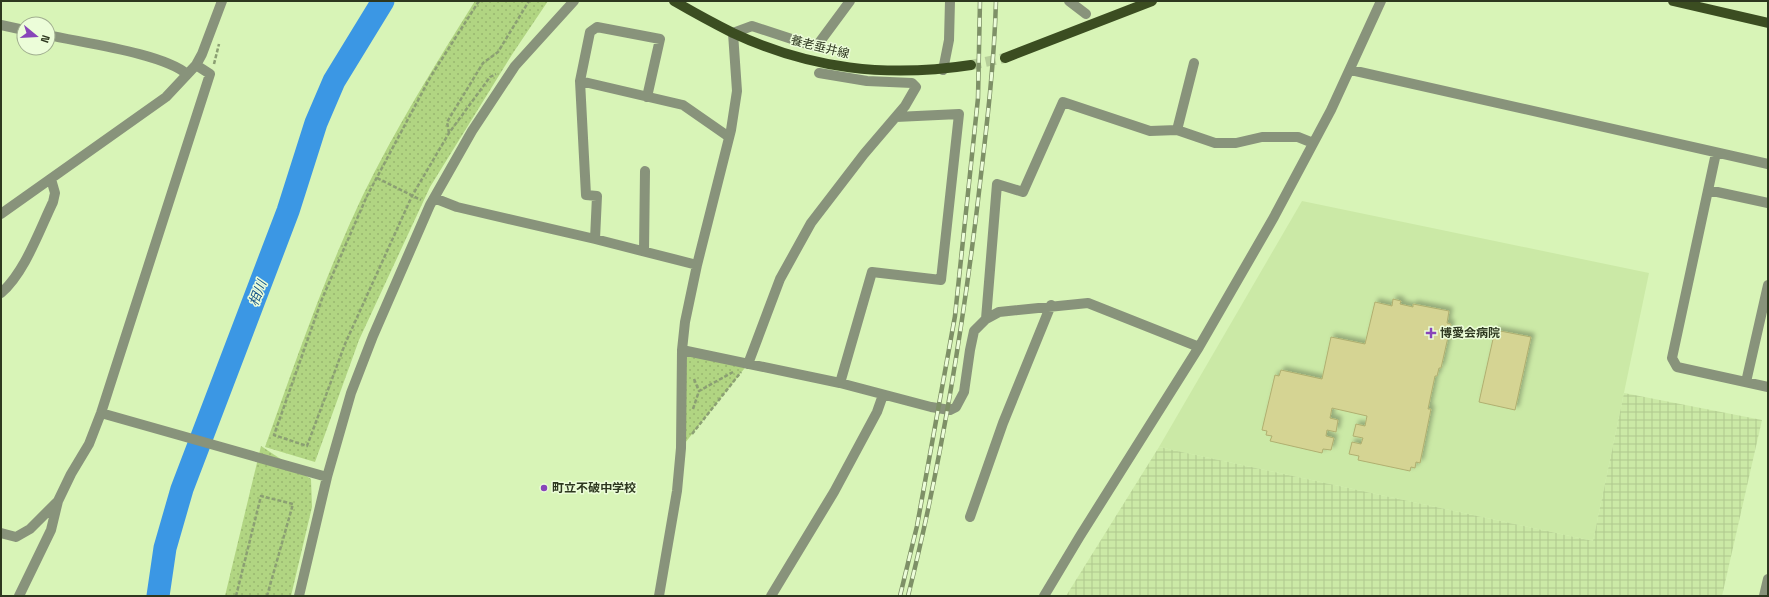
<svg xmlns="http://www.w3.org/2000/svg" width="1769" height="597" viewBox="0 0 1769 597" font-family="'Space Grotesk','Noto Sans JP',sans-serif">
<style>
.built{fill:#cbe9a6}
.industrial{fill:url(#industrial-grid)}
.park{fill:url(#park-dots)}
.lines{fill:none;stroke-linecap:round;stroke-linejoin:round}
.river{stroke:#3b97e4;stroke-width:23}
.building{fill:#d5d493;stroke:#b0af70;filter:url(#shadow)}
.major-tunnel{stroke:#b6ce99;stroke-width:10;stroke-dasharray:10 5;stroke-linecap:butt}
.path{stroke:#8b9f73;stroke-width:2.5;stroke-dasharray:4 2;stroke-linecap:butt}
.minor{stroke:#88937b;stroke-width:10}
.major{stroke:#3b4d21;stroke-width:10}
.rail-casing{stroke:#7e9067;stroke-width:4.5}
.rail{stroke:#ecfdd9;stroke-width:3;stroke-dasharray:9;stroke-linecap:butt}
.poi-dot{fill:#8845b9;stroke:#ecfdd9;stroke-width:1.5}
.labels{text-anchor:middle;stroke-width:3;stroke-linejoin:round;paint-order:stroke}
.street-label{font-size:12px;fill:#2d371f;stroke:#ecfdd9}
.poi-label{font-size:12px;font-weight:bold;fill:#2d371f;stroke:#ecfdd9;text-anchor:start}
.water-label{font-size:13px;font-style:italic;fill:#19588b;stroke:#ecfdd9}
</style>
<defs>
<pattern id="industrial-grid" width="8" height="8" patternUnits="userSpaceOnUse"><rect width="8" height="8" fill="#cbe9a6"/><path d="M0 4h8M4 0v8" fill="none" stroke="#afc88e"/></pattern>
<pattern id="park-dots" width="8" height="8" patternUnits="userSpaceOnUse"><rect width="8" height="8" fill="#b1d582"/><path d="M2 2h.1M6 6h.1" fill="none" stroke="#99b770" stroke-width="1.8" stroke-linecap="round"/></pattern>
<filter id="shadow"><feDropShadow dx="3.5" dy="-3.5" stdDeviation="2" flood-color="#0004"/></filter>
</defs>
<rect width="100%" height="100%" fill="#d8f4b7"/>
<path class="built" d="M1302 201 1649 273 1593 541 1159 447Z"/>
<path class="industrial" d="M1624 393 1762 420 1722 596H1066L1159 447 1593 541Z"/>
<path class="park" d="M475 1H548L513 53 430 187 359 340 315 462 265 447C295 363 324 278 362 197 395 129 435 65 475 1Z
M682 350 748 364 681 448Z
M261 446 311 479 312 507 291 596H225Z"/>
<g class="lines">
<path class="river" d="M158 596 165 548 182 489 288 211 316 123 334 81 383 1"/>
</g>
<path class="building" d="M1393 299 1401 301 1400 304 1413 307V304L1449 311 1447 323 1451 324 1441 368H1439L1437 376H1435L1428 409H1431L1420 463 1416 462 1415 468 1411 467 1410 471 1358 460 1359 456 1349 454 1352 442 1361 444 1363 438 1353 436 1356 424 1365 426 1367 416 1332 408 1330 418 1338 420 1336 432 1327 430 1326 436 1334 438 1331 450 1323 449 1322 453 1270 441 1272 436 1266 435 1267 431 1262 430 1275 375 1279 376 1281 370 1322 379 1331 337 1365 344 1375 302 1392 306Z
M1495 330 1531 337 1515 410 1479 402Z"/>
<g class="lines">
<path class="major-tunnel" d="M971 65 1005 58"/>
<path class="path" d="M479 1 431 76 367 196 322 299 274 435 307 446 345 344 412 196 449 133 490 77 496 74
M214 64 219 44
M449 133 447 122 483 63 498 52 529 1
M377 178 421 200
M694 379 699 391 733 372
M693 409 699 391
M692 434 741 372
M236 596 261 496 293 504 267 596"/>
<path class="minor" d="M1069 1 1086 14
M1 25 24 30
M48 35C83 43 162 53 187 74
M943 70 949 40 950 1
M1351 70 1768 164
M580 81 590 32 597 27 660 39 647 97
M1177 130 1194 63
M1716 153 1672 358 1677 367 1768 387
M1708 190 1768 203
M434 198 457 207 595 239
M1 214 166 97 196 65 202 54 222 1
M644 251 645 171
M697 265 595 239 597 196 586 195 580 81 683 105 729 137
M1 293C25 272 39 231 53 202L55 193 51 179
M986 319 997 184 1023 192 1063 102 1150 131 1177 130 1215 143H1236L1262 137H1298L1313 143
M682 350 840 383 931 407 950 410 956 407 964 392 970 350 974 331 986 319 999 312 1088 303 1199 347
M748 364 780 279 811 223 864 154 905 106 916 87 912 83 867 81 819 73
M1746 382 1768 285
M840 383 872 272 941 280 959 114 896 117
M101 413 327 477
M970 517 1003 423 1051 305
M1 533 16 537 30 529 57 502
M19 596 51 530 58 501 71 474 89 444 101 413 210 74 196 65
M299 596 327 477 351 393 373 336 430 205 472 131 515 66 574 1
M659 596 677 491 681 448 682 350 685 322 697 265 731 130 737 91 733 33 752 26 816 47 850 1
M771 596 834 492 877 412 883 395
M1044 596 1080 536 1199 347 1274 217 1331 110 1381 1
M1764 596 1768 579"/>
<path class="major" d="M674 1C693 12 713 23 733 33 810 69 887 78 971 65
M1673 1 1768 23
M1005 58 1152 1"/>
<g class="rail-casing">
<path id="rail" d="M900 596 917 526 955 316 978 98 980 1
M908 596C940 469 961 339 977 209 985 140 994 71 996 1"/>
</g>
<use href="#rail" class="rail"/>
</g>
<g class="poi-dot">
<path d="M1429 327h4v4h4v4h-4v4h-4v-4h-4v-4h4z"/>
<circle cx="544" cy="488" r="4"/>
</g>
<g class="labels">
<g class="street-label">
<text transform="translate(820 47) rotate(14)" y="4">養老垂井線</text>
</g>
<g class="poi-label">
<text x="1440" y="337">博愛会病院</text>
<text x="552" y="492">町立不破中学校</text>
</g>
<g class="water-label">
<text transform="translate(257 293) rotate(-69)" y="5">相川</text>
</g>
</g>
<rect width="1769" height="597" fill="none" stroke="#2d371f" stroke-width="4"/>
<g transform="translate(36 36) rotate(108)"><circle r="19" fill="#ecfdd9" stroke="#a0ae8f"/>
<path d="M0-3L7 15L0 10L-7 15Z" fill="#8845b9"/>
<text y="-6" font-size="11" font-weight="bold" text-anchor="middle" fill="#2d371f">N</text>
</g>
</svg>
